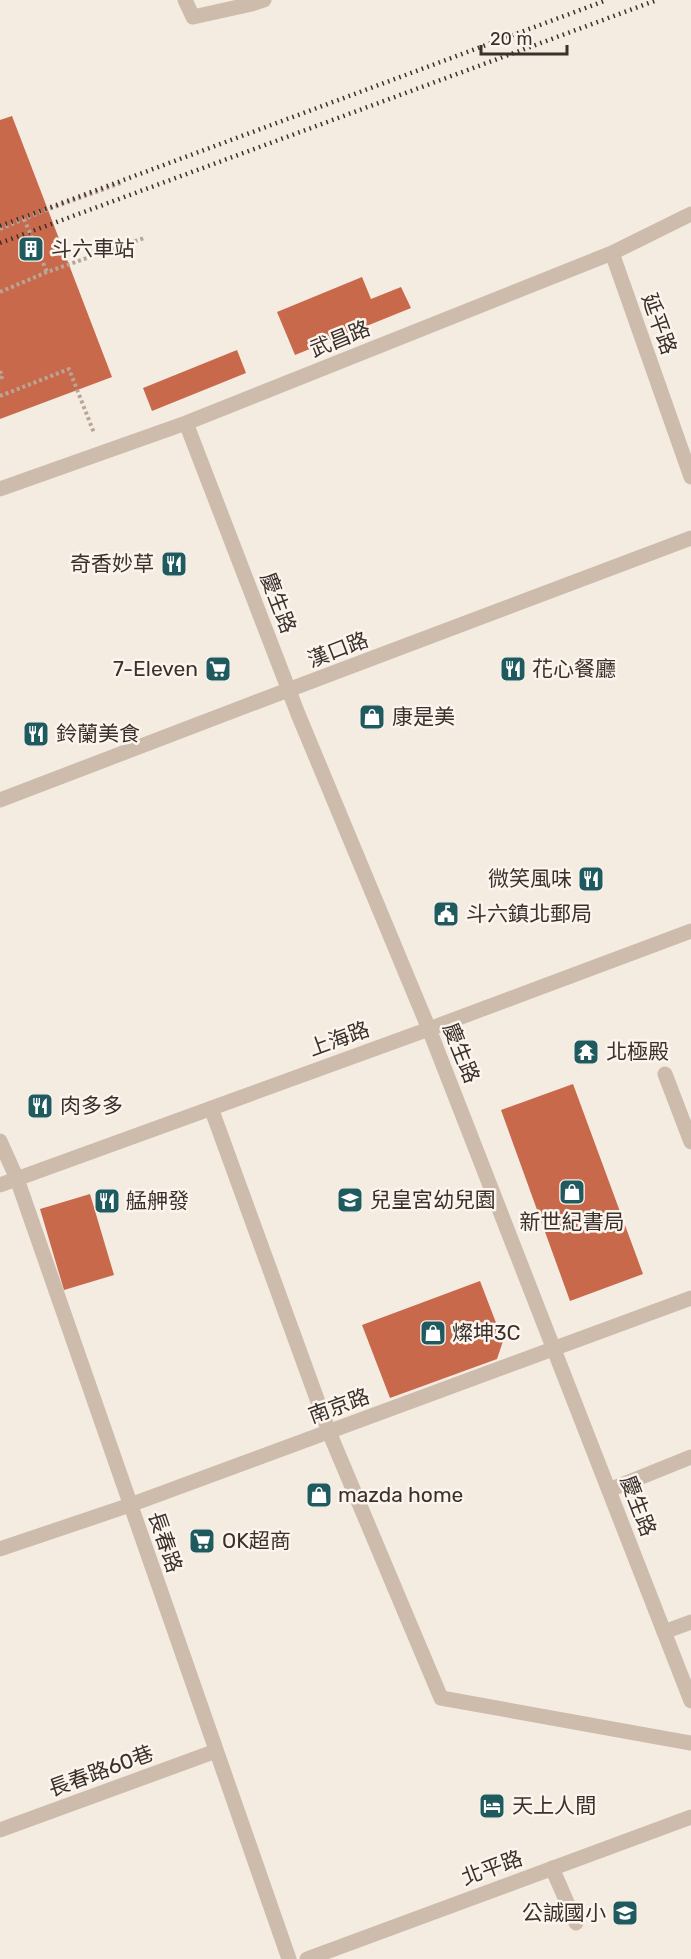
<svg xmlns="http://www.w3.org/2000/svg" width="691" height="1959" viewBox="0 0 691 1959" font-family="Rubik,'Noto Sans TC',sans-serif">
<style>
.building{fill:#c8694b}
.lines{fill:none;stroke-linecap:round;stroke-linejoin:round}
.path{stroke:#b9a596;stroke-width:4;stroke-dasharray:3 3;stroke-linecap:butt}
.service{stroke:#cdbbac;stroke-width:15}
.minor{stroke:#cdbbac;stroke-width:15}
.rail{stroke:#3b302b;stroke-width:4.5;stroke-dasharray:1.5 4.5;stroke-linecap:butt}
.path-bridge{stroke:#b9a596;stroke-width:4;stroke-dasharray:3 3;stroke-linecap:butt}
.labels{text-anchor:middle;stroke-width:5;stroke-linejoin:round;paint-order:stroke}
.poi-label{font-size:21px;fill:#3b302b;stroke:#fbf5ee;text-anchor:start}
.street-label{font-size:21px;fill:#3b302b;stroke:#fbf5ee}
</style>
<rect width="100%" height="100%" fill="#f4ebe1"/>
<path class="building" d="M12 116 112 377 0 419V120Z
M362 277 371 299 401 287 411 308 295 355 277 312Z
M237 350 246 373 152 411 143 388Z
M573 1084 643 1274 570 1301 501 1110Z
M90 1194 114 1275 64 1290 40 1209Z
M480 1281 503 1341 497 1359 390 1398 362 1325Z"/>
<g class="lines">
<path class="path" d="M0 229 46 210 121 183
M0 292 47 272 144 238
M0 371 2 377 0 378
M0 396 69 369 94 433"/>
<path class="service" d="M185 0 193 17 252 4 264 0
M609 1490 691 1457
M664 1632 691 1622
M552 1868 576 1923"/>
<path class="minor" d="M612 253 691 477
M186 423 298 714 429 1029 691 1701
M0 489 186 423 612 253 691 214
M0 800 251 704 691 538
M665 1074 691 1142
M211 1108 329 1432 441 1698 691 1743
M0 1141 17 1179 289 1959
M0 1185 429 1029 691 931
M0 1549 130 1505 691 1298
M0 1830 216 1751
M307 1959 691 1817"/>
<path class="rail" d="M0 226 607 0
M0 243 657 0"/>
<path class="path-bridge" d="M24 219 47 272"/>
</g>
<defs>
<g id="building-square" transform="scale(1.35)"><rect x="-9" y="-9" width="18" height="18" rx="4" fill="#1f5a5e" stroke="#fbf5ee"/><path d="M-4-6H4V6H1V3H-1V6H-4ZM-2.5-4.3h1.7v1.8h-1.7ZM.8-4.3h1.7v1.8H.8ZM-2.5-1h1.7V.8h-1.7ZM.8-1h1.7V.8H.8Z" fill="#fff"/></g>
<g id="restaurant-square" transform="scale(1.35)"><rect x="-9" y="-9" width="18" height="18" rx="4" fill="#1f5a5e" stroke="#fbf5ee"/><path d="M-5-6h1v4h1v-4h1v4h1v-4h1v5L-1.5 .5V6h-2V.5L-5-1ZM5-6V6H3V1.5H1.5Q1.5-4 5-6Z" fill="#fff"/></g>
<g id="supermarket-square" transform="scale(1.35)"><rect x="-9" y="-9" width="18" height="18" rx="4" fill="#1f5a5e" stroke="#fbf5ee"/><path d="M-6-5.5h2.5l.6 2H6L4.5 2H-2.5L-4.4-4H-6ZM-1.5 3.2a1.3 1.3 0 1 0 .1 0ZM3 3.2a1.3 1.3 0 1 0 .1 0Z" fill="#fff"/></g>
<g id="shop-square" transform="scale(1.35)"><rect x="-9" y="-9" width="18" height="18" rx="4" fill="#1f5a5e" stroke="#fbf5ee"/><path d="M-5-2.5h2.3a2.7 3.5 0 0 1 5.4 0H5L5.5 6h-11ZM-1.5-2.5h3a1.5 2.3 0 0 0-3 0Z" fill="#fff"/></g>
<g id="civic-square" transform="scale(1.35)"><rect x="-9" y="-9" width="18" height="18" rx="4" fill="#1f5a5e" stroke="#fbf5ee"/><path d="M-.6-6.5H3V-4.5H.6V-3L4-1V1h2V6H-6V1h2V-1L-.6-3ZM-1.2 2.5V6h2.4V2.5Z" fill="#fff"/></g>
<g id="temple-square" transform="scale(1.35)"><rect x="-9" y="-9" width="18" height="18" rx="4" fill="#1f5a5e" stroke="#fbf5ee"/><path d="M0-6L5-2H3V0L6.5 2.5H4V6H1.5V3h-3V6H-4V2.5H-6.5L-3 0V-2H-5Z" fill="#fff"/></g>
<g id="school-square" transform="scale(1.35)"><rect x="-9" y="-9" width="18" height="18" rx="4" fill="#1f5a5e" stroke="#fbf5ee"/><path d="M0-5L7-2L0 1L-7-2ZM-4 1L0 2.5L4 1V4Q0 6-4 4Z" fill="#fff"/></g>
<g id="hotel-square" transform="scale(1.35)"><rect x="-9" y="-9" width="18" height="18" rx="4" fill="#1f5a5e" stroke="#fbf5ee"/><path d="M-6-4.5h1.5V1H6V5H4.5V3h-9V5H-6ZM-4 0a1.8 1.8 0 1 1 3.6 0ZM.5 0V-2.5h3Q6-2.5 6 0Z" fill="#fff"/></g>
</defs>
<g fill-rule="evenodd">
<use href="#building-square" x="31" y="249"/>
<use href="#restaurant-square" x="174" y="564"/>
<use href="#supermarket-square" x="218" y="669"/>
<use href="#restaurant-square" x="513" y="669"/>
<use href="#shop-square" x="372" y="717"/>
<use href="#restaurant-square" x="36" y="734"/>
<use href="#restaurant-square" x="591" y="879"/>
<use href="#civic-square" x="446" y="914"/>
<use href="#temple-square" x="586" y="1052"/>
<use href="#restaurant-square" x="40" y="1106"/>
<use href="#shop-square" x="572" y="1192"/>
<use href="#school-square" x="350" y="1200"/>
<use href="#restaurant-square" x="107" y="1201"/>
<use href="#shop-square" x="433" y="1333"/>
<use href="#shop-square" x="319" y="1495"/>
<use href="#supermarket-square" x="202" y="1541"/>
<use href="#hotel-square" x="492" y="1806"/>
<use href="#school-square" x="625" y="1913"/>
</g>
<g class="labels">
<g class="poi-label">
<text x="51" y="256">斗六車站</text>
<text x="154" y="571" text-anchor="end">奇香妙草</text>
<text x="198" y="676" text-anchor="end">7-Eleven</text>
<text x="532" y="676">花心餐廳</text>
<text x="392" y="724">康是美</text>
<text x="56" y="741">鈴蘭美食</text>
<text x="572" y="886" text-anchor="end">微笑風味</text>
<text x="466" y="921">斗六鎮北郵局</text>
<text x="606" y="1059">北極殿</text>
<text x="60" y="1113">肉多多</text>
<text x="370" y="1207">兒皇宮幼兒園</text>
<text x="126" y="1208">艋舺發</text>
<text x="572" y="1229" text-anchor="middle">新世紀書局</text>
<text x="452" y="1340">燦坤3C</text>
<text x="338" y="1502">mazda home</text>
<text x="222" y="1548">OK超商</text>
<text x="512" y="1813">天上人間</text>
<text x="606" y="1920" text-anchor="end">公誠國小</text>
</g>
<g class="street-label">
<text transform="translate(659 324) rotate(70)" y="7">延平路</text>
<text transform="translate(340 339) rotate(-22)" y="7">武昌路</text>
<text transform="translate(278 603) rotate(69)" y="7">慶生路</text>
<text transform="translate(338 650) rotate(-21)" y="7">漢口路</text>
<text transform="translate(339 1039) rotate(-20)" y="7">上海路</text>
<text transform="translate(461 1053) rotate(68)" y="7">慶生路</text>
<text transform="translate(339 1406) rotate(-20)" y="7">南京路</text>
<text transform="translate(638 1506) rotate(69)" y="7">慶生路</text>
<text transform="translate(165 1542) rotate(71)" y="7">長春路</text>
<text transform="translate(101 1771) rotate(-20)" y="7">長春路60巷</text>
<text transform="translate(492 1868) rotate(-20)" y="7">北平路</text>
</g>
</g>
<path d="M481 45v9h86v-9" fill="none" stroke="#3b302b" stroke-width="3"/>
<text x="490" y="45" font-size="18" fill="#3b302b" stroke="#fbf5ee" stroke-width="4.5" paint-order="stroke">20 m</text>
</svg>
